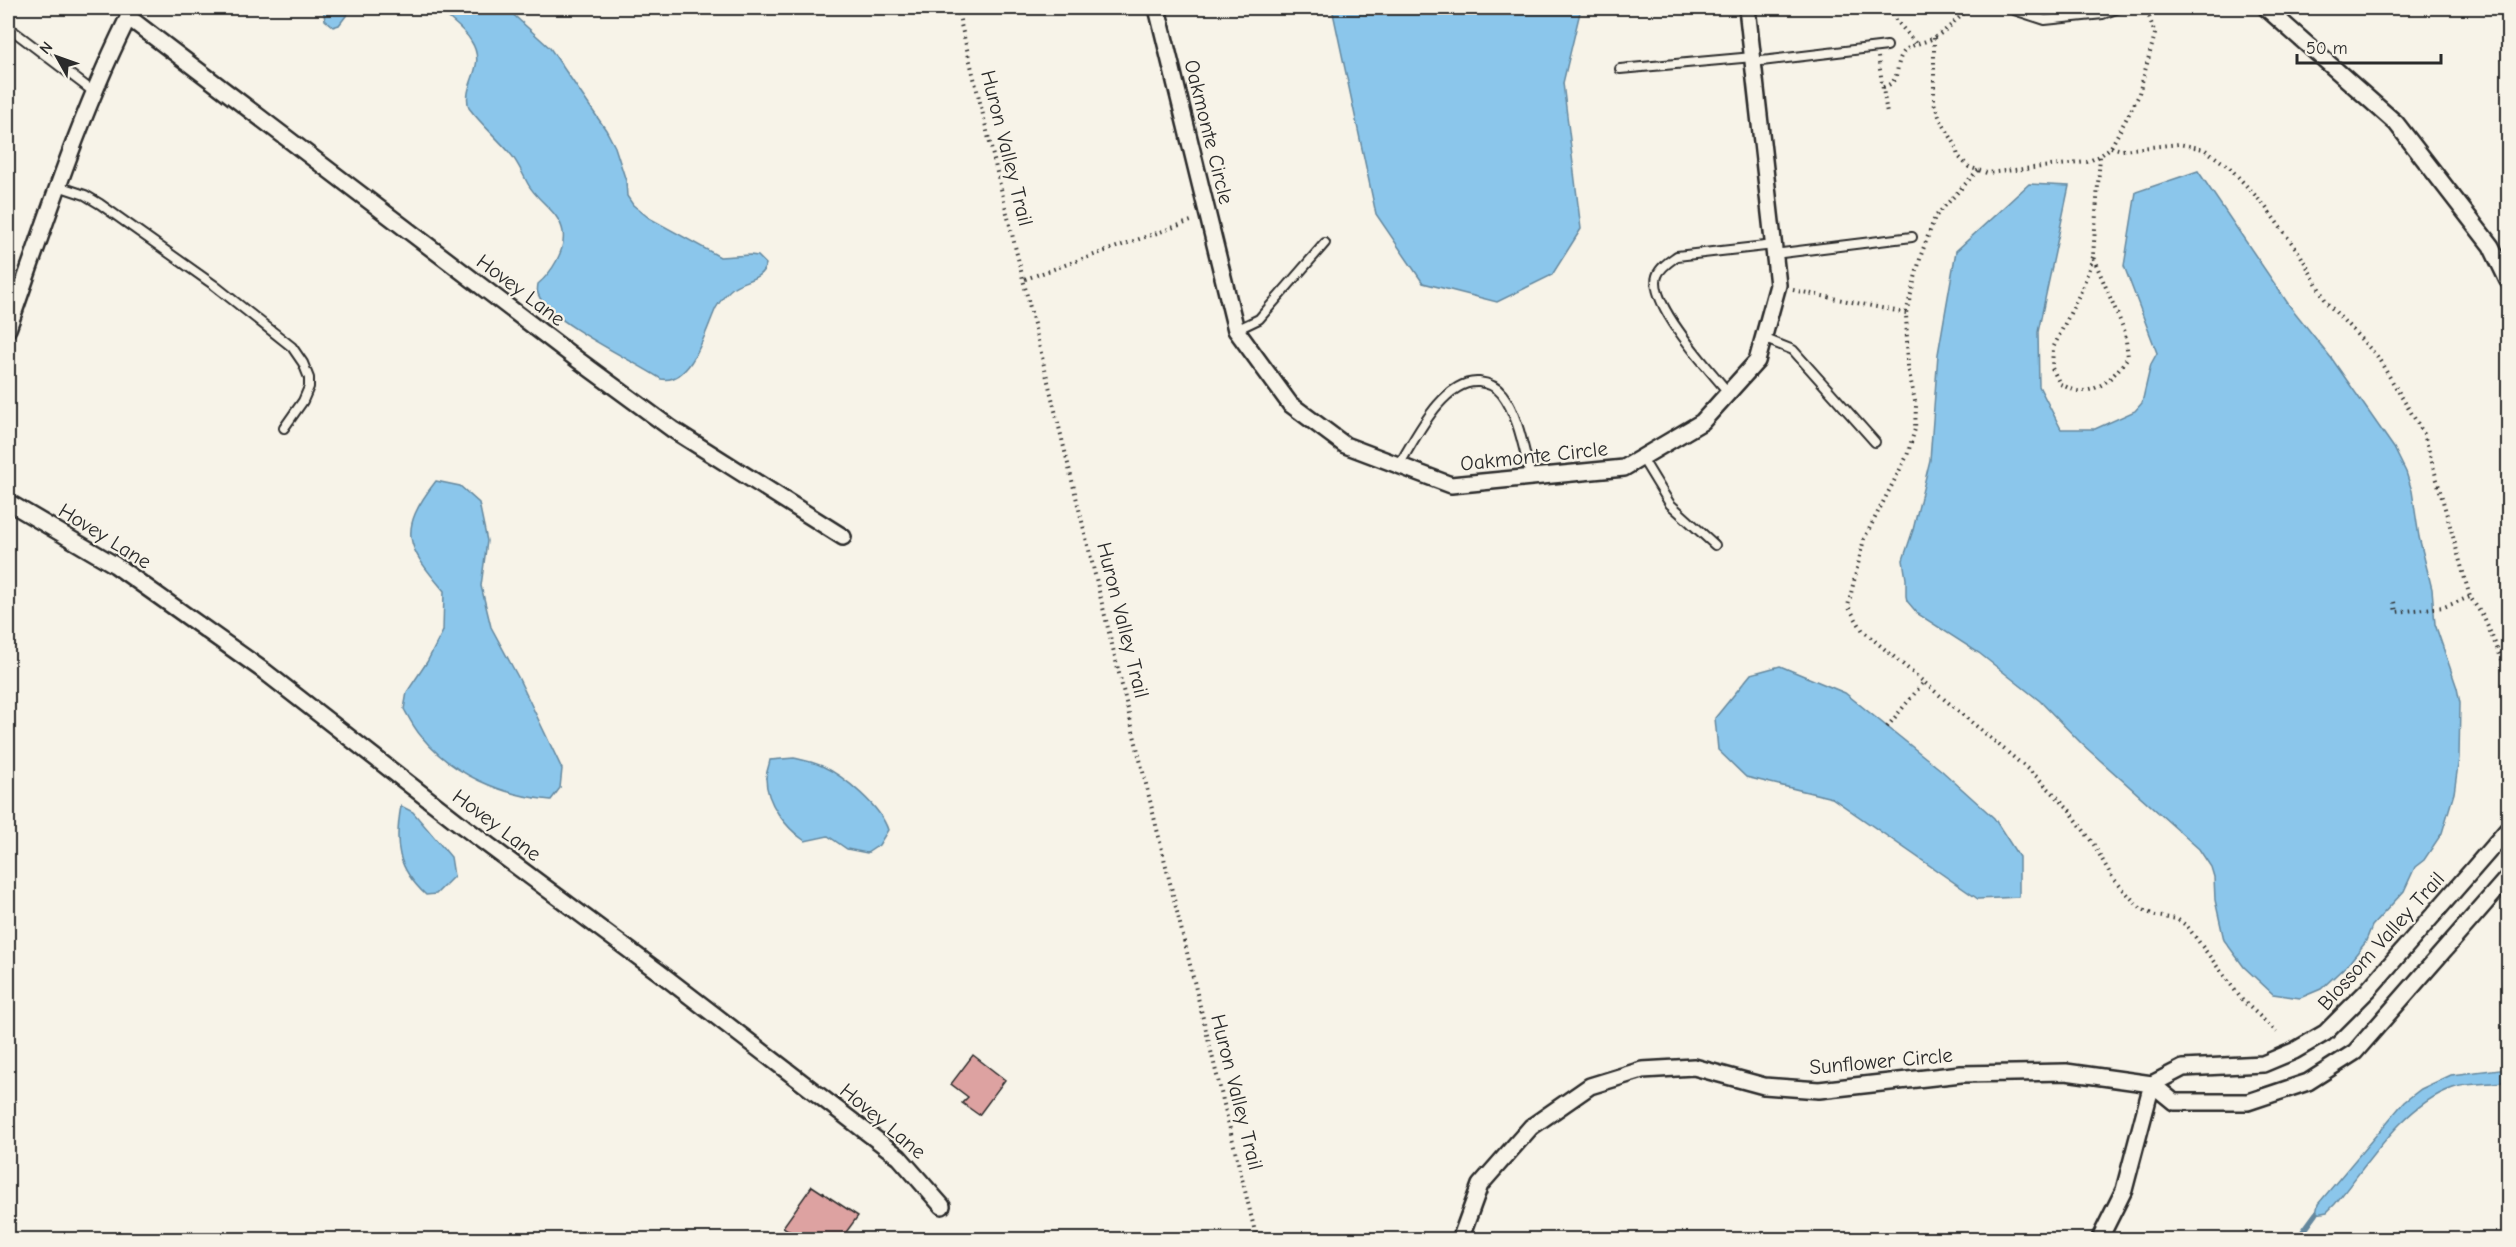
<svg xmlns="http://www.w3.org/2000/svg" width="2516" height="1247" viewBox="0 0 2516 1247" font-family="'Comic Neue',sans-serif">
<style>
.water{fill:#8bc6eb;stroke:#65889e;stroke-width:1.5}
.lines{fill:none;stroke-linecap:round;stroke-linejoin:round}
.stream{stroke:#65889e;stroke-width:6}
.building{fill:#dda2a1;stroke:#2b2b2b;stroke-width:1.5}
.service-casing{stroke:#2b2b2b;stroke-width:12}
.minor-casing{stroke:#2b2b2b;stroke-width:20}
.path{stroke:#2b2b2b;stroke-width:4;stroke-dasharray:1.5 4.5;stroke-linecap:butt}
.service{stroke:#f7f3e8;stroke-width:8}
.minor{stroke:#f7f3e8;stroke-width:15}
.labels{text-anchor:middle;stroke-width:4.5;stroke-linejoin:round;paint-order:stroke}
.street-label{font-size:21px;fill:#2b2b2b;stroke:#f7f3e8}
</style>
<rect width="100%" height="100%" fill="#f7f3e8"/>
<filter id="ink" filterUnits="userSpaceOnUse"><feTurbulence type="fractalNoise" baseFrequency=".0167" numOctaves="2"/><feDisplacementMap in="SourceGraphic" scale="12" xChannelSelector="R" yChannelSelector="G"/><feConvolveMatrix kernelMatrix="1 2 1 2 8 2 1 2 1" color-interpolation-filters="sRGB"/></filter>
<g filter="url(#ink)">
<path class="water" d="M323 8H352L339 25 333 27 325 20Z
M438 8H506L550 48 606 130 615 147 626 181 627 196 633 205 649 218 720 257 750 255 758 256 766 264C762 280 746 279 734 287 728 291 720 301 716 308 706 329 692 385 661 379 632 360 557 325 540 298 537 293 537 290 538 284 551 273 566 251 563 232 560 212 537 201 528 184 522 173 518 162 509 152 496 137 481 124 469 108 461 84 488 67 471 41 464 28 448 19 438 8Z
M1332 8H1581L1563 83 1581 229 1552 275 1497 302 1423 283 1376 214Z
M2198 171 2289 305 2332 359 2394 448 2406 472 2412 491 2419 537 2432 589 2435 624 2457 688 2460 703 2459 758 2454 793 2442 833 2424 860 2415 867 2404 891 2372 926 2365 943 2349 963 2321 989 2300 998 2273 994 2244 967 2224 940 2215 900 2214 877 2211 867 2199 849 2082 744 2040 701 1979 653 1918 614 1907 601 1906 596V579L1903 560 1913 530 1930 460 1938 354 1956 251 2029 184 2069 186 2038 332 2039 386 2061 429H2095L2135 411 2142 403 2151 364 2157 353 2124 266 2136 192Z
M436 481 460 486 479 503 487 541 481 586 491 627 518 677 562 769 560 788 551 800C503 796 451 774 421 736 414 728 409 718 404 709L407 692 427 662 443 631 444 591C406 546 397 531 436 481Z
M1780 666 1845 693 1941 770 1994 818 2019 857V897L1978 899 1832 798 1746 777 1718 750 1715 718 1751 674Z
M794 758C803 760 813 762 822 766 844 776 881 807 888 830L879 845 867 853 847 849 828 836 805 841C786 828 766 803 766 778 766 773 769 766 770 760Z
M401 806 413 812 451 857 454 876 436 894 426 895C397 868 394 845 401 806Z
M2508 1068V1081C2491 1085 2470 1082 2453 1088 2403 1105 2368 1164 2335 1204L2327 1212 2316 1214 2318 1204 2404 1102 2421 1089 2451 1075Z"/>
<g class="lines">
<path class="stream" d="M2297 1240 2316 1214"/>
</g>
<path class="building" d="M973 1055 1005 1080 979 1115 962 1103 968 1097 951 1084Z
M812 1186 858 1216 841 1239H802L783 1227Z"/>
<g class="lines">
<g class="service-casing">
<path id="service" d="M2008 8 2045 20 2103 14 2119 8
M8 27 95 93
M1753 62 1887 46
M1620 69 1753 57
M58 186 85 195 100 204 214 285 292 347 303 363 309 378V387L303 401 284 428
M1774 254 1912 237
M1236 330 1259 319 1325 243
M1763 338 1793 350 1875 442
M1729 393C1711 372 1648 303 1657 276 1660 267 1670 261 1677 256L1774 245
M1642 458 1670 504 1715 545
M1399 465C1415 439 1443 379 1479 382 1488 383 1496 386 1502 394 1519 416 1524 452 1531 477
M8 1235 14 1240"/>
</g>
<g class="minor-casing">
<path id="minor" d="M1157 8 1236 330 1290 404 1345 445 1451 485 1624 468 1702 422 1757 361 1778 285 1747 8
M2266 8 2396 123 2491 246 2508 281
M128 17 578 360 672 429 843 537
M8 329C46 221 81 110 133 8
M8 502 115 565 264 671 464 827 660 973 899 1157 942 1206
M2508 829 2368 990 2325 1033 2294 1051 2263 1064 2183 1068 2152 1084 2174 1102H2248L2308 1082 2355 1052 2508 877
M1460 1240 1480 1185 1531 1127 1590 1086 1642 1070 1694 1067 1764 1086 1819 1090 1961 1074 2066 1072 2152 1084 2124 1190 2099 1240"/>
</g>
<path class="path" d="M957 8 1257 1240
M1890 8 1896 20 1917 45
M1834 11 1873 8
M1934 38V103L1940 119 1955 144 1958 156 1969 167 1987 173 2087 162 2100 156 2111 147 2138 97 2155 34 2146 8
M1878 57 1887 114
M1883 87C1902 82 1894 66 1903 53 1910 43 1927 43 1937 36 1948 29 1960 17 1969 8
M2111 147 2122 150 2179 144 2204 149 2229 167 2264 205 2300 254 2327 303 2377 356 2424 434 2470 597 2484 618 2508 673
M1978 170 1935 217 1921 255 1906 313 1908 367 1916 406 1915 429 1907 456 1864 539 1848 606 1863 631 2037 777 2068 808 2094 845 2112 877 2141 909 2156 916 2177 919 2187 926 2243 1001 2277 1032
M2093 257 2082 289 2053 348 2052 368 2060 384C2065 386 2072 390 2078 391 2101 392 2116 374 2128 357L2125 332 2093 257 2100 156
M1025 279 1194 220
M1793 290 1906 313
M2394 602 2396 612 2444 607 2470 597
M1887 727 1924 682"/>
<use href="#service" class="service"/>
<use href="#minor" class="minor"/>
</g>
</g>
<g class="labels">
<g class="street-label">
<text transform="translate(1209 132) rotate(76)" y="7">Oakmonte Circle</text>
<text transform="translate(1007 148) rotate(76)" y="7">Huron Valley Trail</text>
<text transform="translate(521 290) rotate(37)" y="7">Hovey Lane</text>
<text transform="translate(1534 456) rotate(-6)" y="7">Oakmonte Circle</text>
<text transform="translate(105 536) rotate(32)" y="7">Hovey Lane</text>
<text transform="translate(1123 620) rotate(76)" y="7">Huron Valley Trail</text>
<text transform="translate(497 825) rotate(37)" y="7">Hovey Lane</text>
<text transform="translate(2381 941) rotate(-48)" y="7">Blossom Valley Trail</text>
<text transform="translate(1881 1061) rotate(-5)" y="7">Sunflower Circle</text>
<text transform="translate(1237 1092) rotate(76)" y="7">Huron Valley Trail</text>
<text transform="translate(883 1121) rotate(40)" y="7">Hovey Lane</text>
</g>
</g>
<rect width="2516" height="1247" fill="none" stroke="#f7f3e8" stroke-width="30"/>
<rect x="15" y="15" width="2486" height="1217" fill="none" stroke="#2b2b2b" stroke-width="2" filter="url(#ink)"/>
<g transform="translate(57 57) rotate(310)" stroke="#f7f3e8" stroke-width="4.5" paint-order="stroke">
<path d="M0-4.5L10 22L0 15L-10 22Z" fill="#2b2b2b"/>
<text y="-9" font-size="16" font-weight="bold" text-anchor="middle" fill="#2b2b2b">N</text>
</g>
<path d="M2297 54v9h144v-9" fill="none" stroke="#2b2b2b" stroke-width="3"/>
<text x="2306" y="54" font-size="18" fill="#2b2b2b" stroke="#f7f3e8" stroke-width="4.5" paint-order="stroke">50 m</text>
</svg>
